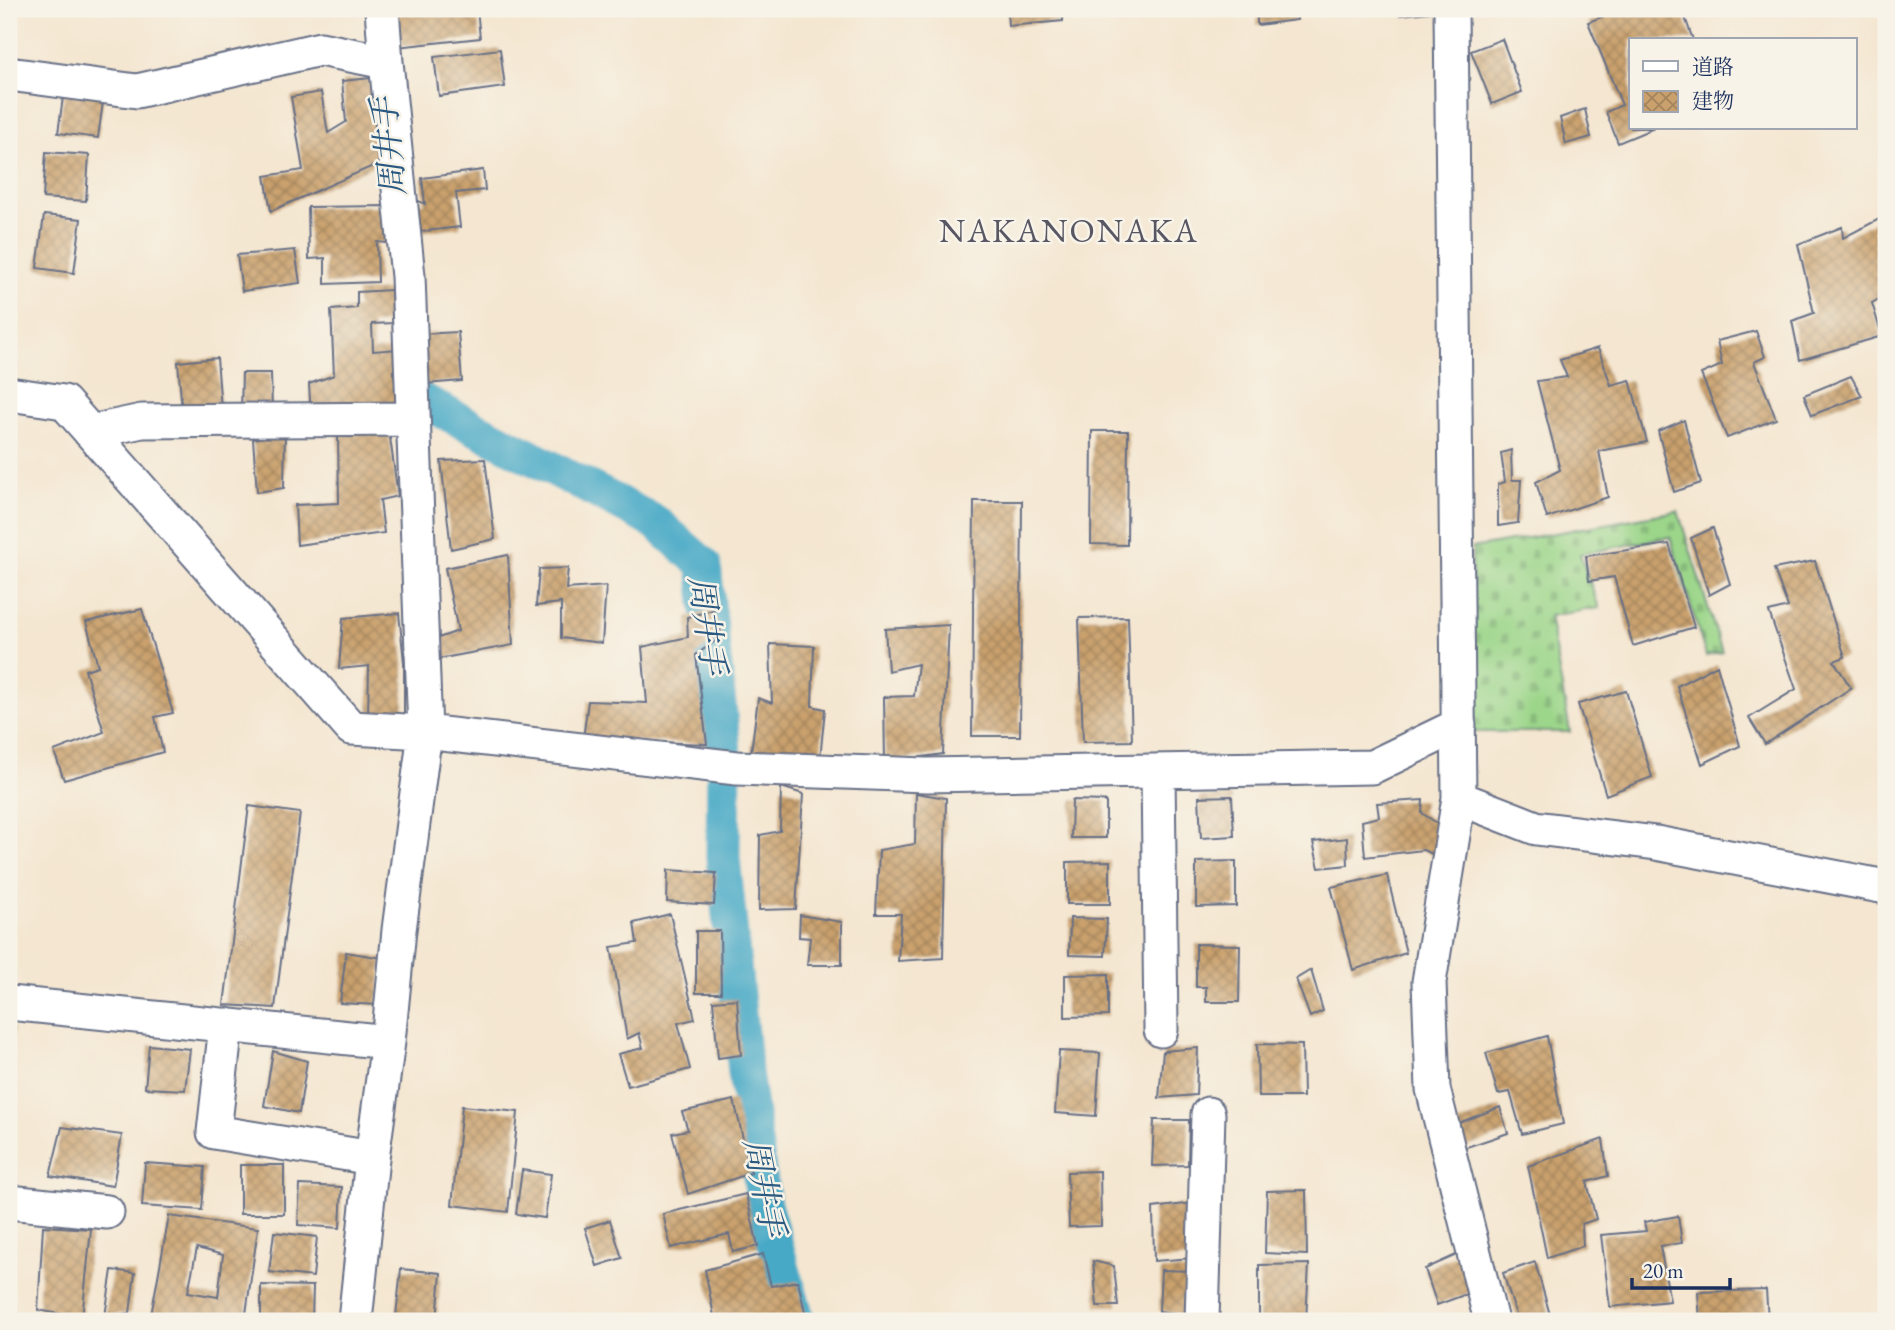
<svg xmlns="http://www.w3.org/2000/svg" width="1895" height="1330" viewBox="0 0 1895 1330" font-family="'EB Garamond','Noto Serif JP',serif">
<style>
.cemetery{fill:url(#cemetery-stones);stroke:#5c8274;stroke-width:2}
.lines{fill:none;stroke-linecap:round;stroke-linejoin:round}
.canal{stroke:#47a9c6;stroke-width:35}
.building{fill:url(#building-cross-hatch);fill-rule:evenodd}
.minor-casing{stroke:#676f86;stroke-width:37}
.minor{stroke:#fff;stroke-width:33}
.labels{text-anchor:middle;stroke-width:5;stroke-linejoin:round;paint-order:stroke}
.water-label{font-size:33px;font-style:italic;fill:#2a5a82;stroke:#f7f3e8}
.neighbourhood-label{font-size:33px;letter-spacing:2px;fill:#585763;stroke:#f7f3e8}
</style>
<defs>
<pattern id="cemetery-stones" width="16" height="16" patternUnits="userSpaceOnUse" patternTransform="scale(1.75)"><rect width="16" height="16" fill="#9cd68a"/><path d="M2 7V4a2 2 0 0 1 4 0v3zM10 15v-3a2 2 0 0 1 4 0v3z" fill="#86b87a"/></pattern>
<pattern id="building-cross-hatch" width="8" height="8" patternUnits="userSpaceOnUse" patternTransform="scale(1.75)"><rect width="8" height="8" fill="#caa16d"/><path d="M0 0l8 8M0 8l8-8" fill="none" stroke="#a3845d"/></pattern>
</defs>
<rect width="100%" height="100%" fill="#f7f3e8"/>
<filter id="ink" filterUnits="userSpaceOnUse"><feTurbulence type="fractalNoise" baseFrequency=".0143" numOctaves="2"/><feDisplacementMap in="SourceGraphic" scale="14" xChannelSelector="R" yChannelSelector="G"/><feConvolveMatrix kernelMatrix="1 2 1 2 8 2 1 2 1" color-interpolation-filters="sRGB"/></filter>
<filter id="wash" filterUnits="userSpaceOnUse"><feTurbulence type="fractalNoise" baseFrequency=".00686" numOctaves="4" result="noise"/><feDisplacementMap in="SourceGraphic" scale="28" xChannelSelector="R" yChannelSelector="G"/><feGaussianBlur stdDeviation="1.57" result="paint"/><feColorMatrix in="noise" values="0 0 0 0 0 0 0 0 0 0 0 0 0 0 0 0 0 1.4 0 .05"/><feComposite in="paint" operator="in"/></filter>
<g filter="url(#wash)">
<rect width="100%" height="100%" fill="#f4e6d0"/>
<path class="cemetery" d="M1678 511 1722 652 1706 656 1670 537 1580 554 1599 608 1549 616 1570 732H1472V548Z"/>
<g class="lines">
<path class="canal" d="M405 373 406 392 655 522 704 565 724 751 723 857 745 1072 764 1205 798 1321"/>
</g>
<g id="blocks">
<path class="building" d="M393 9H477L480 38 397 47Z
M1007 9H1063V21L1008 26Z
M1257 9H1296L1297 20 1257 25Z
M1401 9H1440V11L1400 15Z
M1623 9H1682L1693 40H1631V128H1654L1618 143 1606 112 1622 105 1588 22Z
M1502 39 1522 92 1492 104 1471 51Z
M500 49 505 87 439 96 434 57Z
M371 78 380 163 271 211 265 176 303 170 291 97 321 92 328 133 346 122 342 81Z
M64 90 104 95 98 138 58 133Z
M1585 109 1591 137 1566 144 1560 118Z
M46 152 89 155 86 201 43 198Z
M483 170 485 190 456 193 460 227 417 232 412 198 425 204 422 178Z
M386 206 387 243 377 242 378 282 325 284V258L309 259 308 207Z
M44 215 81 219 74 273 37 268Z
M1883 217 1886 233V295L1872 303 1882 336 1800 360 1792 321 1814 313 1798 244 1842 227 1843 238Z
M295 250 300 283 242 291 237 255Z
M391 290 393 323 372 324 373 351 398 349 401 412 311 417 309 384 334 375 331 310 357 308V292Z
M1756 331 1765 357 1754 362 1776 419 1727 438 1701 374 1722 365 1717 341Z
M458 332 462 381 425 384 421 334Z
M1598 348 1611 385 1630 380 1647 442 1599 451 1608 497 1547 518 1536 482 1560 470 1537 381 1567 377 1560 360Z
M217 358 221 409 182 412 178 362Z
M242 373H271L272 411 241 412Z
M1851 376 1862 396 1812 415 1804 395Z
M1684 420 1701 483 1674 492 1658 431Z
M389 430 398 496 380 500 384 533 297 545 295 505 339 503 338 433Z
M1092 431H1128L1127 545 1091 544Z
M285 433 284 488 257 492 253 439Z
M1511 450 1512 480H1521L1518 523 1498 526V484L1505 482 1501 453Z
M485 459 495 539 451 549 441 461Z
M974 501H1022L1020 736H972Z
M1713 528 1730 584 1709 595 1691 538Z
M1669 544 1694 627 1633 646 1614 577 1589 581 1586 556Z
M508 555 513 645 438 659 433 640 458 631 445 568Z
M1815 561 1845 657 1834 661 1851 688 1765 744 1749 718 1796 689 1769 612 1788 607 1774 569Z
M568 568 566 589 606 586 602 643 561 638V603L536 606 539 569Z
M142 609 173 713 155 717 163 752 64 780 54 751 104 732 85 670 98 666 86 622Z
M713 610 722 636 696 655 707 744 583 739 588 701 647 703 642 647 688 637 687 617Z
M399 613 404 663V714L368 717 369 666 339 669 343 618Z
M1128 617 1132 741 1083 742 1079 618Z
M949 625 943 754 885 762 884 697 914 696 918 664 888 671 885 629Z
M770 644 814 646 812 706 825 709 820 759 751 752 758 698 772 703Z
M1717 665 1740 746 1702 764 1677 686Z
M1626 691 1652 777 1606 795 1578 704Z
M781 787 803 794 796 909 759 910 760 835 780 831Z
M916 793 946 798 943 958 898 961 901 914H876L879 850 915 844Z
M1232 796 1234 836 1201 838 1199 797Z
M1072 800 1106 801V838H1071Z
M1423 800 1422 813 1441 826 1435 855 1423 850 1365 857 1362 821 1379 817 1377 803Z
M249 806 300 813 275 1008 224 1005Z
M1347 838 1348 865 1319 868 1313 842Z
M1110 861V904H1067V862Z
M1236 861V906L1196 907V862Z
M668 870 716 873 714 905 667 902Z
M1387 875 1406 953 1353 970 1331 887Z
M670 914 695 1019 678 1023 690 1069 628 1086 618 1054 643 1048 639 1033 627 1039 611 947 637 943 634 923Z
M800 915 842 922V965H807L810 938 799 937Z
M1070 918 1107 919 1105 956 1069 955Z
M696 931H720L721 993H696Z
M1196 944 1240 945 1239 1002H1206V987H1196Z
M346 952 383 958 378 1005 340 1003Z
M1311 970 1323 1011 1310 1017 1296 979Z
M1108 974V1016L1065 1017V975Z
M737 999 741 1055 718 1058 713 1001Z
M9 1027 14 1028 10 1053H9Z
M1547 1036 1563 1124 1522 1134 1510 1092 1498 1094 1486 1053Z
M1257 1044 1302 1045 1303 1097H1258Z
M149 1045 190 1049 185 1090 145 1088Z
M1198 1048 1196 1095 1159 1098 1163 1051Z
M273 1051 307 1061 299 1113 264 1106Z
M1059 1051 1100 1053 1096 1116 1055 1113Z
M734 1100 751 1173 688 1194 672 1133 688 1130 682 1112Z
M462 1106 518 1112 508 1212 452 1205Z
M1500 1107 1508 1133 1461 1149 1456 1124Z
M1154 1120H1189L1188 1165 1152 1166Z
M62 1127 122 1135 113 1186 50 1176Z
M1603 1139 1608 1176 1587 1182 1596 1219 1582 1224 1583 1246 1547 1258 1528 1166Z
M145 1163 205 1167 202 1210 142 1206Z
M240 1165H284V1214H240Z
M522 1170 551 1174 545 1218 516 1214Z
M1100 1171 1101 1226 1069 1227 1067 1172Z
M300 1185 342 1187 340 1228 298 1225Z
M1306 1190 1307 1255 1265 1253 1267 1191Z
M746 1194 758 1246 733 1252 729 1234 671 1248 663 1214Z
M1194 1203 1193 1258 1154 1261 1153 1208Z
M169 1216 258 1228 245 1321H216V1313L215 1321H150ZM197 1248 223 1255 218 1297 188 1292Z
M1678 1216 1682 1243 1660 1246 1670 1301 1610 1307 1601 1235 1646 1231 1644 1222Z
M610 1220 622 1258 597 1266 585 1228Z
M43 1226 91 1229 82 1318 38 1310Z
M274 1232 317 1237 313 1277 269 1272Z
M1463 1252 1472 1292 1437 1305 1425 1269Z
M763 1254 771 1286 798 1281 807 1321H715L705 1270Z
M1093 1261 1114 1266 1118 1306H1097Z
M1535 1262 1550 1315 1534 1321H1518L1503 1273Z
M1309 1264 1306 1321H1259V1265Z
M401 1269 441 1273 437 1320 396 1316Z
M112 1270 135 1273 130 1313 105 1316Z
M1161 1270 1192 1271 1189 1316 1159 1311Z
M261 1285 313 1286 312 1321H261Z
M1766 1290 1768 1321H1700L1698 1292Z"/>
</g>
</g>
<g filter="url(#ink)">
<use href="#blocks" fill-opacity="0" stroke="#676f86" stroke-width="2"/>
<g class="lines">
<g class="minor-casing">
<path id="minor" d="M1451 9 1459 798 1429 982 1433 1089 1491 1321
M9 74 137 91 320 49 386 62
M9 394 64 402 351 728 425 732 737 768 926 775 1372 767 1459 725
M90 432 142 421 413 419
M1158 771 1161 1030
M1459 798 1536 828 1656 843 1886 887
M9 1003 388 1042
M226 1025 214 1132 372 1158
M9 1202 107 1212
M355 1321 372 1158 388 1042 399 930 425 732 408 276 386 62 382 9
M1202 1321 1208 1114"/>
</g>
<use href="#minor" class="minor"/>
</g>
</g>
<g class="labels">
<g class="water-label">
<text transform="translate(388 147) rotate(-96)" y="12">周井手</text>
<text transform="translate(708 625) rotate(82)" y="12">周井手</text>
<text transform="translate(765 1187) rotate(79)" y="12">周井手</text>
</g>
<g class="neighbourhood-label">
<text x="1069" y="242">NAKANONAKA</text>
</g>
</g>
<rect width="1895" height="1330" fill="none" stroke="#f7f3e8" stroke-width="35"/>
<rect x="1629" y="38" width="228" height="91" fill="#f7f3e8" stroke="#9fa5b1" stroke-width="2"/>
<rect x="1643" y="61" width="35" height="10" fill="#ffffff" stroke="#9fa5b1" stroke-width="2"/>
<text x="1692" y="74" font-size="21" fill="#1b2f5e">道路</text>
<rect x="1643" y="91" width="35" height="21" fill="url(#building-cross-hatch)" stroke="#9fa5b1" stroke-width="2"/>
<text x="1692" y="108" font-size="21" fill="#1b2f5e">建物</text>
<path d="M1632 1278v10h98v-10" fill="none" stroke="#1b2f5e" stroke-width="3.5"/>
<text x="1643" y="1278" font-size="21" fill="#1b2f5e" stroke="#f7f3e8" stroke-width="5" paint-order="stroke">20 m</text>
</svg>
